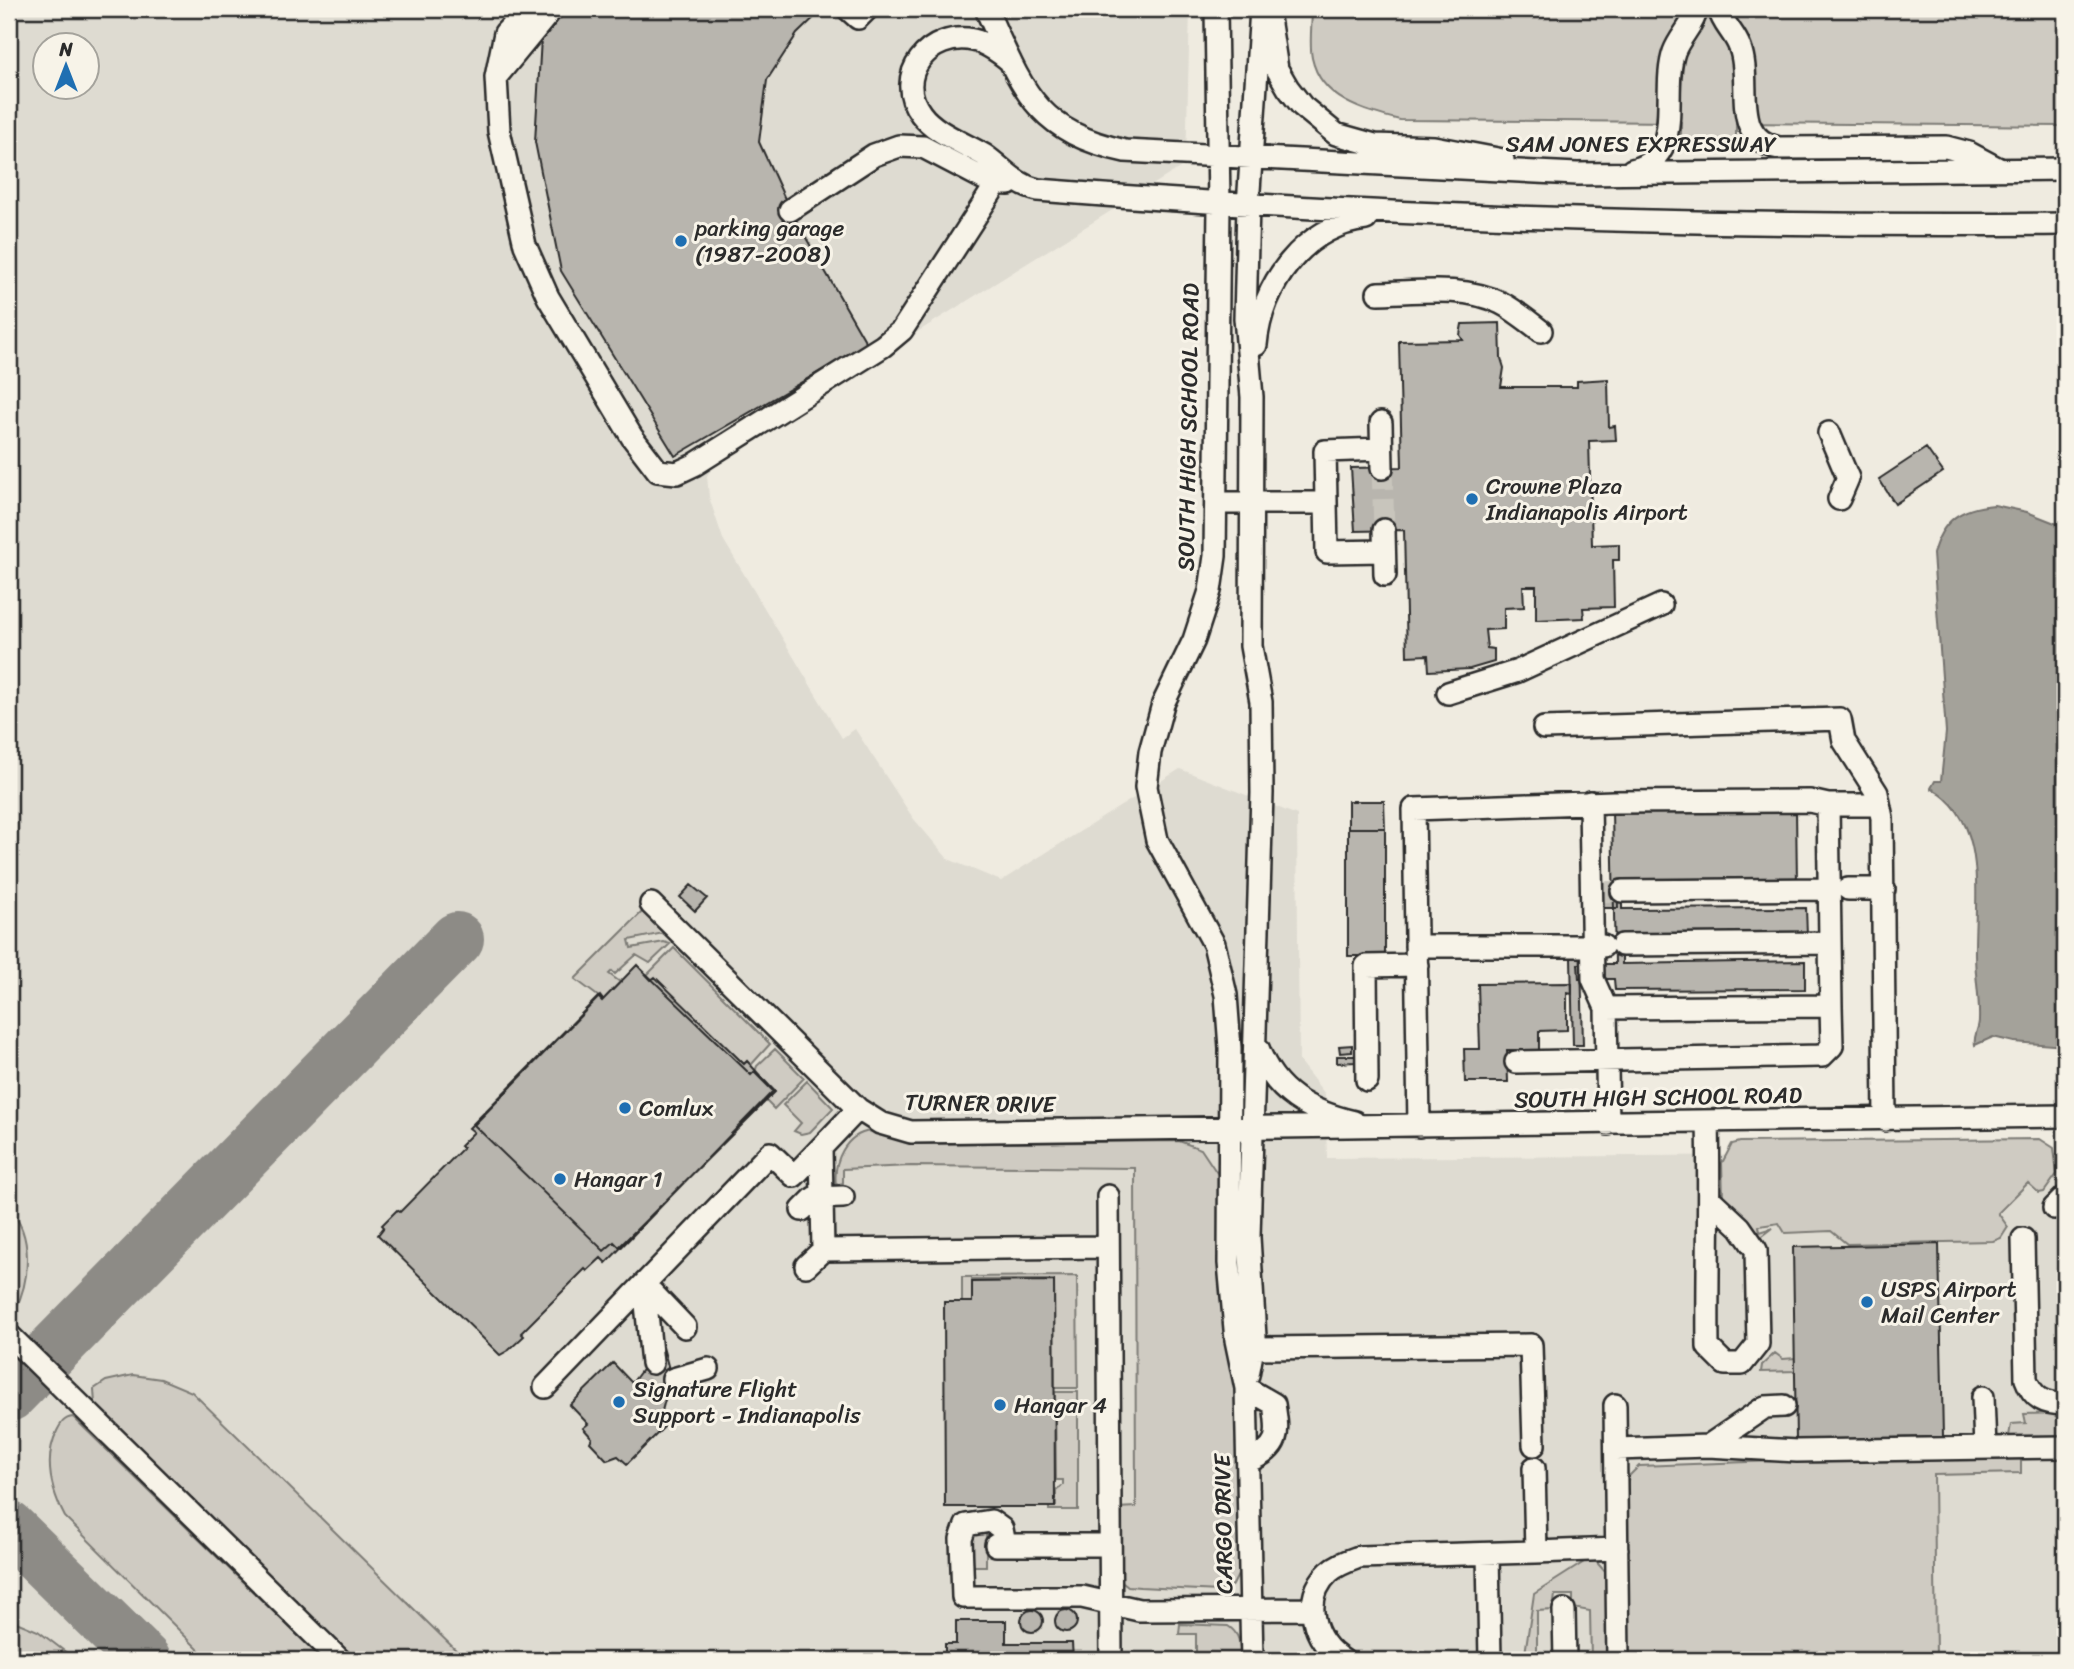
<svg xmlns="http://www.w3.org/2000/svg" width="2074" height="1669" viewBox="0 0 2074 1669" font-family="Sriracha,sans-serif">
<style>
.built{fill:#dedbd1;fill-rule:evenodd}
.green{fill:#cfcbc2;stroke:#7d7b76;stroke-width:2}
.water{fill:#a4a29a;stroke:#74726e;stroke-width:2}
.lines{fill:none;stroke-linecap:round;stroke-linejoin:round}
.taxiway{stroke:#8d8b86;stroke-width:54}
.building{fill:#b8b5ae;stroke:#2b2b2b;stroke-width:2}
.minor-tunnel{stroke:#c8c5bc;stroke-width:21;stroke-dasharray:21 10;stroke-linecap:butt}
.minor-casing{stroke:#2b2b2b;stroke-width:26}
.minor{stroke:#f7f3e8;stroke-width:21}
.poi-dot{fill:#1f6fb2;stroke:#f7f3e8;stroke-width:2.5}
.labels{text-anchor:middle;stroke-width:6;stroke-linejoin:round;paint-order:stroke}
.street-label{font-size:23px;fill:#2b2b2b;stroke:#f7f3e8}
.poi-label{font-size:23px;fill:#2b2b2b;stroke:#f7f3e8;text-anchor:start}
</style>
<rect width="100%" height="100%" fill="#efebe0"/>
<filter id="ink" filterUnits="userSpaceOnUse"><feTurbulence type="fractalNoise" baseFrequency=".0143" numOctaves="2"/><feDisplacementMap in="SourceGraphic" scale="14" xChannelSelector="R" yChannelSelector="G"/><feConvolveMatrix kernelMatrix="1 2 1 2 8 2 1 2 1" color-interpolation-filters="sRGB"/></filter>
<g filter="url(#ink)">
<path class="built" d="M9 9H1190L1186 164 719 456 707 476 709 497 723 539 842 738 855 729 913 818 948 859 1001 881 1180 769 1297 815 1299 1061 1325 1094 1327 1158 2065 1153V1660H9ZM46 46H88V88H46Z"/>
<path class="green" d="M1312 9H2065V126L1736 123V140L1681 141V122L1400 120C1364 111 1321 100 1312 58 1309 43 1312 24 1312 9Z
M643 911 664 933 629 940 631 948 664 942 670 944 650 963 636 955 615 974 612 971 609 974 620 982 603 1000 575 979Z
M674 948 770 1044 751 1065 747 1061 744 1064 647 975Z
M775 1049 804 1078 774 1109 766 1101 775 1091 755 1072 757 1066Z
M807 1081 833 1108 810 1132 801 1134 794 1131 801 1123 783 1105Z
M871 1131 913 1144 1179 1141 1201 1149 1219 1176 1222 1271 1239 1439 1240 1571 1233 1585 1219 1591 1140 1587 1128 1586 1119 1579 1117 1508 1136 1507 1135 1168 911 1166 843 1169V1183L836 1185C833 1162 845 1134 871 1131Z
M2040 1139 2054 1148 2057 1174 2044 1192 2039 1193 2028 1183 1998 1213 2008 1227 2001 1238 1993 1241 1847 1244 1831 1231 1785 1233 1779 1223 1759 1226 1760 1232 1773 1228 1760 1238 1723 1198 1722 1163 1732 1144 1740 1142Z
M9 1209C34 1234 30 1281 15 1310L9 1313Z
M1077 1276 1078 1388H1055L1054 1280H972V1302H962V1277Z
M1775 1353 1783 1359 1795 1358V1371L1761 1372 1762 1365Z
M133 1375 161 1379 192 1392 466 1660H356L95 1404 94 1389 106 1381Z
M1055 1392H1078V1510H1049V1506H1056V1491L1063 1485V1480H1056Z
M2065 1413V1436H2009L2011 1424 2026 1423 2024 1414Z
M73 1417 323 1660H209L65 1517C51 1490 43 1460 57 1431 61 1423 64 1418 73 1417Z
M1934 1455H2021V1473L1934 1475 1936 1660H1628L1627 1485 1629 1476 1639 1466Z
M986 1526V1566H968L970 1534Z
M1592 1557 1607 1574 1608 1660H1591L1590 1611 1573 1608V1595H1555L1553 1610 1537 1611V1660H1524L1534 1594Z
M9 1619 38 1631 76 1660H9Z
M1180 1624 1228 1626C1241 1634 1240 1646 1240 1660H1196V1634H1179Z"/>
<path class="water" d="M1994 505 2027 512 2065 527V1046L2014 1042 1993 1037 1975 1045C1973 1036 1979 1029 1979 1020 1980 999 1975 976 1975 955 1974 900 1990 820 1931 788L1935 781H1941L1946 732 1933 554C1942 520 1960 508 1994 505Z"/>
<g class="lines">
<path class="taxiway" d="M9 1395 457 939
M9 1528 144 1660"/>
</g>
<path class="building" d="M554 9H823L797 34 767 80 759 142 790 210 867 344 675 456 561 271 535 142 541 38Z
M1500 323 1501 358 1504 368 1501 387H1577V381L1608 379 1609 427 1615 426 1616 440 1589 441 1592 545 1619 544V560H1613L1614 607 1583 608 1584 618 1536 620V586H1523L1524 607 1504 608V629L1485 630 1487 648 1494 649V662L1470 669 1429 671 1428 655 1407 656 1404 530 1355 531 1351 468 1402 467 1399 341 1463 340 1460 335 1462 324Z
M1926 448 1943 472 1895 504 1879 479Z
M1348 801H1384L1385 828H1348Z
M1796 809 1797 884 1622 885V909L1806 908 1807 935 1622 936V964L1805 961V989L1615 990 1614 979H1579L1578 964H1615L1612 810Z
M1348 828H1385V956H1348Z
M691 885 707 898 695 911 680 897Z
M1600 885H1617L1618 908H1600Z
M1571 958H1581L1583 1045H1573Z
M637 965 651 980 655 977 744 1064 747 1061 775 1092 619 1247 614 1242 604 1251 474 1125 600 996 603 1000Z
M637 965 751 1075 754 1072 773 1091 606 1263 601 1258 587 1271 585 1269 521 1333 524 1336 509 1350 500 1355 378 1235 384 1227 382 1225 397 1210 400 1212 463 1148 460 1146 474 1132 469 1128 598 997 602 1001Z
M1572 983V994L1567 993V1030L1539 1031V1050H1507L1508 1082H1465L1464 1049H1480L1478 984Z
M1352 1045V1052L1340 1053 1339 1046Z
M1337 1056H1355V1062L1337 1063Z
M1939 1244 1943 1437 1796 1440 1793 1247Z
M1054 1281 1055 1507H945L944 1302H972V1282Z
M662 1343 668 1366V1388L662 1411 671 1420 627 1464 618 1456 607 1460 590 1442 592 1438 583 1428 588 1424 570 1405 613 1363 632 1383Z
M1055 1621a11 11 0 1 1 22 0a11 11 0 1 1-22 0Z
M1021 1621a11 11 0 1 1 22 0a11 11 0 1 1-22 0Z
M956 1621H1006V1643H1072L1073 1660H945V1644H956Z"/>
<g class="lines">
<path class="minor-tunnel" d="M1382 468 1384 530
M1600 892 1622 891
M652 1363 661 1377 673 1379"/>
<g class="minor-casing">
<path id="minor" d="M528 9 505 33 496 77 499 131 525 245 548 297 632 437 658 471 677 473 694 465 883 346 902 330 997 183
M848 9 858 18 867 9
M986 9C1022 87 1033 131 1125 151L1577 174 2065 169
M1216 9 1219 204 1215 556 1210 591 1194 640 1163 704 1150 752 1146 787 1157 840 1214 944 1226 995 1230 1048 1229 1263 1236 1340 1246 1388 1252 1660
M1719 9C1723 25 1735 33 1740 48 1753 81 1729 138 1779 148L1946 147 1969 153 1999 169
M1269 18 1277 69 1288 88 1302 106 1336 134 1375 145 1434 147 1503 160
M1010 61C999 52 987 43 973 40 930 31 892 76 921 114 935 133 964 143 984 155 1003 168 1015 185 1038 190 1380 217 1722 227 2065 224
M496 77 552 9
M1632 170C1687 156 1660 93 1674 52 1680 36 1693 26 1697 9
M790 210 874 155 899 146 923 147 992 183 1009 184
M1378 293C1418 292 1464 285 1501 303 1515 310 1529 322 1541 331
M1256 345C1261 285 1304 226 1366 219
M1381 423 1382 468
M1829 433 1848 478 1839 499
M1381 449 1325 451 1327 552 1384 551
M1217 503H1326
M1384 530 1385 575
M1448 693 1518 671 1661 605
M1544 728 1840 719 1844 741 1877 793 1882 818 1885 1120
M1590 802 1593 979 1606 1008
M1828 805H1879
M1848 889H1884
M1622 891 1830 889
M651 904 858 1109 880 1123 911 1132 2065 1116
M1622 945 1830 943
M1416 946H1603
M1258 1048C1275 1094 1309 1111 1354 1122
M1516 1062 1822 1056 1832 1046 1831 1006 1606 1008C1607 1047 1607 1086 1608 1124
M1367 1080 1366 966 1417 965
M1708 1123C1710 1198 1707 1272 1708 1347L1725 1364H1742L1758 1344 1756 1250 1740 1227 1710 1199
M1419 1126 1414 809 1613 802 1810 801 1828 805 1831 1006
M821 1148 823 1250
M1108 1196 1111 1660
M2054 1208 2065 1197
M802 1210 814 1198 843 1197
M2023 1239 2026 1379C2033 1399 2045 1404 2065 1404
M806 1266 823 1250 1108 1247
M644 1284 652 1363
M685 1327 644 1284 770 1153 794 1176 858 1109
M9 1335 340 1660
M1253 1348 1531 1345 1534 1445
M1248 1375 1255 1337 1249 1237 1262 793 1261 702 1251 646 1252 397 1245 318 1248 206 1261 9
M673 1379 708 1369
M545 1387 644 1284
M1246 1388 1274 1404C1279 1436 1280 1447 1249 1461
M1983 1397 1985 1447
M1615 1405 1618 1660
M1708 1446 1797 1451 2065 1447
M1616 1449 1708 1446 1765 1407 1784 1406
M1534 1468 1536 1552 1617 1549
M996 1545H1109
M1005 1545 1002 1529 991 1521 966 1525 961 1539 963 1597H1082L1139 1610 1312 1609
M1488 1554 1490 1660
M1564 1610 1565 1660
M1343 1660C1312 1642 1301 1598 1329 1572 1338 1564 1348 1561 1359 1557L1536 1552"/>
</g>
<use href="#minor" class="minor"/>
</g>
</g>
<g class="poi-dot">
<circle cx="681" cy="241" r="7"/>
<circle cx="1472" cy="499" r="7"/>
<circle cx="625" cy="1108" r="7"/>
<circle cx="560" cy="1179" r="7"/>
<circle cx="1867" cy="1302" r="7"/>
<circle cx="619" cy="1402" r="7"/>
<circle cx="1000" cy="1405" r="7"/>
</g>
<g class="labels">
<g class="street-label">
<text x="1641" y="152">SAM JONES EXPRESSWAY</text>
<text transform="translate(1188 427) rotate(-89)" y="8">SOUTH HIGH SCHOOL ROAD</text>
<text transform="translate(1658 1097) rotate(-1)" y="8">SOUTH HIGH SCHOOL ROAD</text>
<text transform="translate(980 1103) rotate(1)" y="8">TURNER DRIVE</text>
<text transform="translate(1223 1524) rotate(-91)" y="8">CARGO DRIVE</text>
</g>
<g class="poi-label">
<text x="695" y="236">parking garage<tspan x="695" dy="26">(1987-2008)</tspan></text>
<text x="1486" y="494">Crowne Plaza<tspan x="1486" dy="26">Indianapolis Airport</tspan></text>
<text x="639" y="1116">Comlux</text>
<text x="574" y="1187">Hangar 1</text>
<text x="1881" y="1297">USPS Airport<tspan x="1881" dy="26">Mail Center</tspan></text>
<text x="633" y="1397">Signature Flight<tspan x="633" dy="26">Support - Indianapolis</tspan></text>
<text x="1014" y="1413">Hangar 4</text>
</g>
</g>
<rect width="2074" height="1669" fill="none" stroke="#f7f3e8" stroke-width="35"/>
<rect x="18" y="18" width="2039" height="1634" fill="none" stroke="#2b2b2b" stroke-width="2.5" filter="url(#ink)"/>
<g transform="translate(66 66)"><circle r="33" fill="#f7f3e8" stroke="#a5a39c" stroke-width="2"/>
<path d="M0-5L12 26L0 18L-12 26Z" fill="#1f6fb2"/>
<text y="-10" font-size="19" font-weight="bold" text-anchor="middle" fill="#2b2b2b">N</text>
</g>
</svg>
